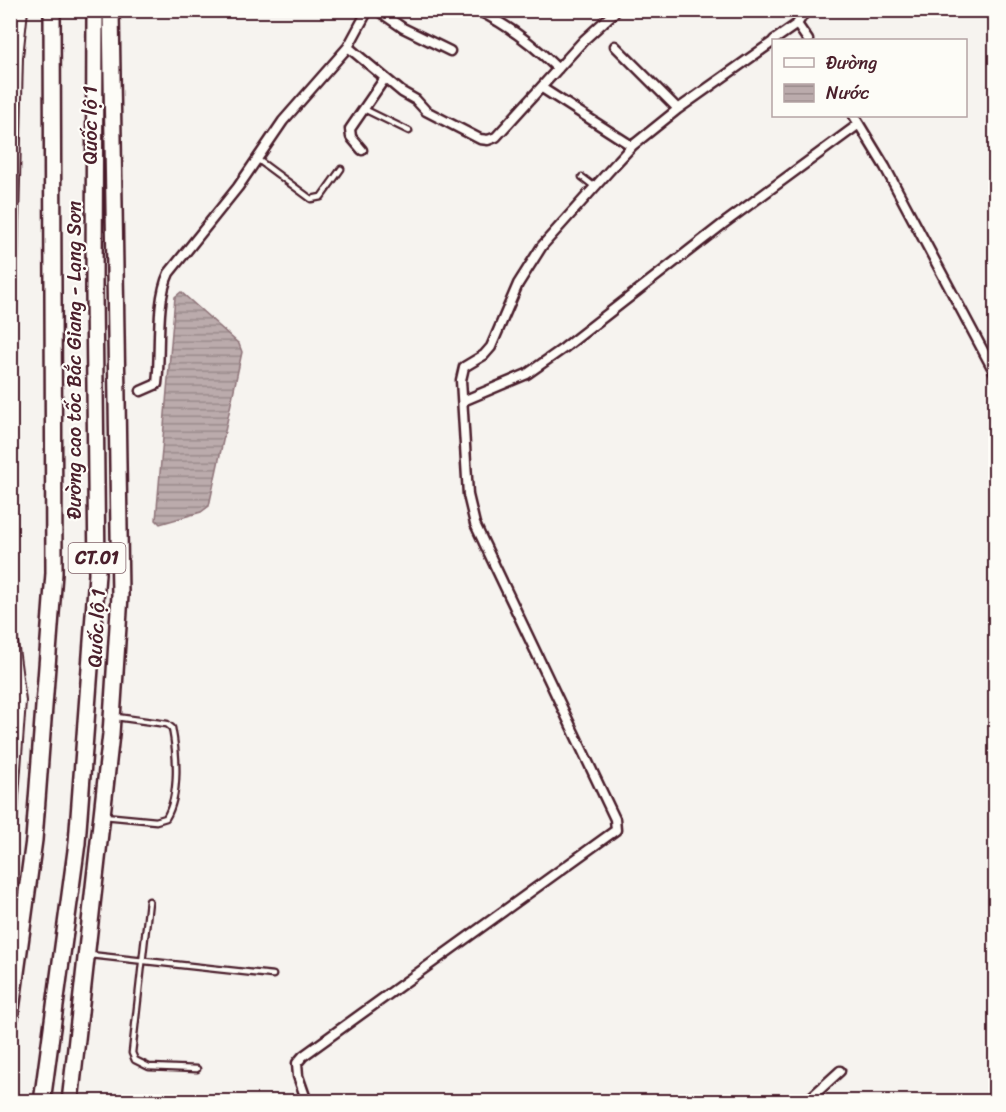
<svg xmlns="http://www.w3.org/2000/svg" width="1006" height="1112" viewBox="0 0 1006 1112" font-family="Sriracha,sans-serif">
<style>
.water{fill:url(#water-rules);stroke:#8e7378;stroke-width:1.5}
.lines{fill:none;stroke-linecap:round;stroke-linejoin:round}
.lane-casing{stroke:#4a1f2b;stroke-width:9}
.street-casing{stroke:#4a1f2b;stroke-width:13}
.secondary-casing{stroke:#4a1f2b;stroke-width:16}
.highway-casing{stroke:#4a1f2b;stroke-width:20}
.lane{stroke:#fdfcf7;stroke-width:4.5}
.street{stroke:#fdfcf7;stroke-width:8}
.secondary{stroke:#fdfcf7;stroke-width:12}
.highway{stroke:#fdfcf7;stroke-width:15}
.labels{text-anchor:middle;stroke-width:4.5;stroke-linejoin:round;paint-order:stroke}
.shield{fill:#fdfcf7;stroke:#806168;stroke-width:1.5}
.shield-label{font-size:18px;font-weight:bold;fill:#4a1f2b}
.street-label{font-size:20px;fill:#4a1f2b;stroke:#fdfcf7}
</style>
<defs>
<pattern id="water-rules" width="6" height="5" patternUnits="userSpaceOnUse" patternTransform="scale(1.5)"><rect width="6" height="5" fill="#bbabac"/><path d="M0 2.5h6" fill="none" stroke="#9a8b8c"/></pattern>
</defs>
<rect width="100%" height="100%" fill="#f6f3ef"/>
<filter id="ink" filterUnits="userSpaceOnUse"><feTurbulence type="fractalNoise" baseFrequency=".0167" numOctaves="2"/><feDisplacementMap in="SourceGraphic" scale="12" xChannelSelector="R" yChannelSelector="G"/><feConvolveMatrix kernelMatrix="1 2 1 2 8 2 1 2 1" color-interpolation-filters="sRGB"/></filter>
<g filter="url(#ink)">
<path class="water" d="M181 292 239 344 242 352 209 506 201 512 160 524 156 520 175 297Z"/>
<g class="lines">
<g class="lane-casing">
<path id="lane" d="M364 109 409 131
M257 159 311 199 321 197 341 169
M582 177 595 187
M104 816 156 821 166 818C180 795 177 754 172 728L167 724 116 717
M149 901 132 1053 135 1060 149 1067 197 1069
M90 955 273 975"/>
</g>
<g class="street-casing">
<path id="street" d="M377 10 403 28 450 51
M477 10C508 25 534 45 558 69
M797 24 808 40
M774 40 797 24 806 10
M615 46 678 109
M348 47 402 92 416 100 426 111 480 139 488 140 496 137 584 40 617 10
M542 88 632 146
M854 116 885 167 996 375
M362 150 351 137 350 129 385 78
M141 391 157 384C161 351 155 302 169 273L238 187 283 121 348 47 368 10
M463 401 527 374 564 348 723 224 859 124
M307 1102 298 1076 297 1063 303 1056 616 830 615 819 475 524 468 495 461 380 464 367 484 355 491 347 518 284 542 246 609 171 632 146 678 109 774 41
M806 1102 840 1071"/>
</g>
<g class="secondary-casing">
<path id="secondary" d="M10 304 16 57 21 10
M10 634 19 701 10 823"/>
</g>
<g class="highway-casing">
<path id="highway" d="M10 1017 34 840 54 573 52 10
M42 1102 77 843 97 574 94 292 95 10
M70 1102 111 734 120 595 111 10"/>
</g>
<use href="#lane" class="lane"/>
<use href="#street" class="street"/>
<use href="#secondary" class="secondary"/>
<use href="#highway" class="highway"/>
</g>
</g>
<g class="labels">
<rect class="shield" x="68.5" y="543" width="57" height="30" rx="4.5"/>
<g class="shield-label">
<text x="97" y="564">CT.01</text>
</g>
<g class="street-label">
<text transform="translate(90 125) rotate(-90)" y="7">Quốc lộ 1</text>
<text transform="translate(74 360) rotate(-90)" y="7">Đường cao tốc Bắc Giang - Lạng Sơn</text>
<text transform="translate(96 628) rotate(-87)" y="7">Quốc lộ 1</text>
</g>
</g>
<rect width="1006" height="1112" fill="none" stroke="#fdfcf7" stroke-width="36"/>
<rect x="18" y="18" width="970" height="1076" fill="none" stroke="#4a1f2b" stroke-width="2" filter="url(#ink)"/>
<rect x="772" y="39" width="195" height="78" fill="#fdfcf7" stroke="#b5a4a5" stroke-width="1.5"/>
<rect x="784" y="58" width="30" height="9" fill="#fdfcf7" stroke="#b5a4a5" stroke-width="1.5"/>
<text x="826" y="69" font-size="18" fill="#4a1f2b">Đường</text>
<rect x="784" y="84" width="30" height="18" fill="url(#water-rules)" stroke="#b5a4a5" stroke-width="1.5"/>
<text x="826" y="99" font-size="18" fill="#4a1f2b">Nước</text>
</svg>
